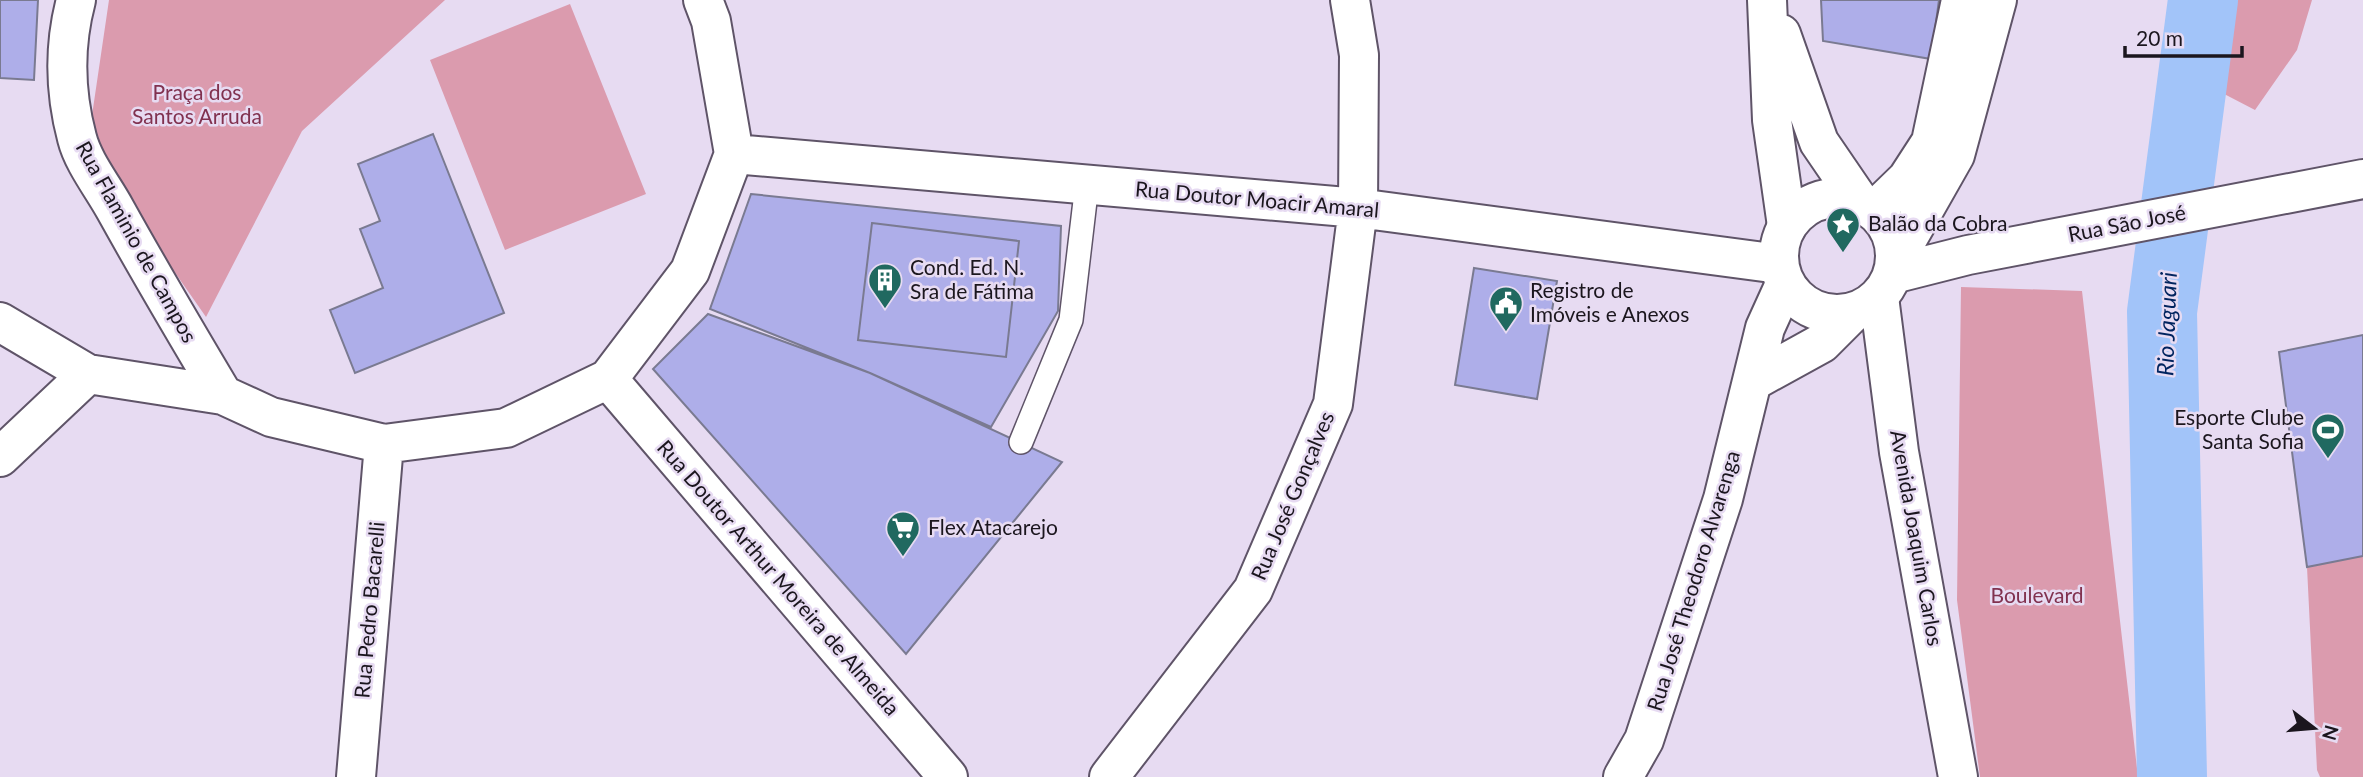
<svg xmlns="http://www.w3.org/2000/svg" width="2363" height="777" viewBox="0 0 2363 777" font-family="Lato,sans-serif">
<style>
.green{fill:#db9bae}
.lines{fill:none;stroke-linecap:round;stroke-linejoin:round}
.river{stroke:#a2c4f9;stroke-width:70}
.building{fill:#aeaee9;stroke:#7a7a91;stroke-width:2}
.service-casing{stroke:#5f5468;stroke-width:26}
.minor-casing{stroke:#5f5468;stroke-width:42}
.tertiary-casing{stroke:#5f5468;stroke-width:42}
.service{stroke:#fff;stroke-width:23}
.minor{stroke:#fff;stroke-width:38}
.tertiary{stroke:#fff;stroke-width:38}
.labels{text-anchor:middle;stroke-width:5;stroke-linejoin:round;paint-order:stroke}
.park-label{font-size:21px;fill:#81314f;stroke:#e7dbf2}
.street-label{font-size:21px;fill:#1b161e;stroke:#e7dbf2}
.poi-label{font-size:21px;fill:#1b161e;stroke:#e7dbf2;text-anchor:start}
.water-label{font-size:23px;font-style:italic;fill:#00245f;stroke:#e7dbf2}
</style>
<rect width="100%" height="100%" fill="#e7dbf2"/>
<path class="green" d="M109 0H445L302 131 206 317 155 244 90 129Z
M2199 0H2312L2297 50 2255 110 2203 83 2197 20Z
M570 4 646 194 505 250 430 60Z
M1961 287 2082 291 2138 777H1980L1957 600Z
M2363 335V777H2320L2317 770 2307 567 2279 352Z"/>
<g class="lines">
<path class="river" d="M2172 777 2162 312 2203 0"/>
</g>
<path class="building" d="M0 0H38L34 80 0 78Z
M1821 0H1939L1931 59 1823 41Z
M433 134 504 313 355 373 330 310 383 288 360 229 380 221 358 164Z
M751 194 1061 226 1058 311 991 427 870 373 710 309Z
M872 223 1019 241 1006 357 858 340Z
M1474 268 1557 281 1537 399 1455 385Z
M708 314 870 373 1062 462 906 654 653 369Z
M2363 335V556L2307 567 2279 352Z"/>
<g class="lines">
<g class="service-casing">
<path id="service" d="M1021 442 1071 320 1087 184"/>
</g>
<g class="minor-casing">
<path id="minor" d="M76 0C64 45 65 93 77 138 83 162 103 187 115 209 150 272 186 333 223 395
M1767 0 1772 120 1787 226
M1781 34 1819 142 1860 202
M734 154 1358 208 1779 264
M1879 297 1899 452 1958 777
M0 322 88 374 223 395 271 417 384 444 506 428 608 379 690 271 734 154 711 21 703 0
M608 379 948 777
M1753 381 1822 343 1852 313
M0 457 88 374
M356 777 384 444
M1109 777 1253 590 1333 404 1358 208 1359 55 1350 0
M1623 777 1644 740 1723 499 1765 328 1785 284"/>
</g>
<g class="tertiary-casing">
<path id="tertiary" d="M1779 256a58 58 0 1 1 116 0a58 58 0 1 1-116 0Z
M1874 211 1907 179 1931 142 1961 0
M1896 259 1955 155 1997 0
M1893 274 1968 255 2363 179"/>
</g>
<use href="#service" class="service"/>
<use href="#minor" class="minor"/>
<use href="#tertiary" class="tertiary"/>
</g>
<defs>
<g id="sight-pin" transform="scale(1.75)"><path d="M0 17L-7.5 6A9.5 9.5 0 1 1 7.5 6Z" fill="#206960" stroke="#e7dbf2"/><path d="M0-6L1.8-2.2L6-1.7L2.9 1.2L3.7 5.4L0 3.3L-3.7 5.4L-2.9 1.2L-6-1.7L-1.8-2.2Z" fill="#fff"/></g>
<g id="building-pin" transform="scale(1.75)"><path d="M0 17L-7.5 6A9.5 9.5 0 1 1 7.5 6Z" fill="#206960" stroke="#e7dbf2"/><path d="M-4-6H4V6H1V3H-1V6H-4ZM-2.5-4.3h1.7v1.8h-1.7ZM.8-4.3h1.7v1.8H.8ZM-2.5-1h1.7V.8h-1.7ZM.8-1h1.7V.8H.8Z" fill="#fff"/></g>
<g id="civic-pin" transform="scale(1.75)"><path d="M0 17L-7.5 6A9.5 9.5 0 1 1 7.5 6Z" fill="#206960" stroke="#e7dbf2"/><path d="M-.6-6.5H3V-4.5H.6V-3L4-1V1h2V6H-6V1h2V-1L-.6-3ZM-1.2 2.5V6h2.4V2.5Z" fill="#fff"/></g>
<g id="stadium-pin" transform="scale(1.75)"><path d="M0 17L-7.5 6A9.5 9.5 0 1 1 7.5 6Z" fill="#206960" stroke="#e7dbf2"/><path d="M0-5a6.5 5 0 1 0 0 10a6.5 5 0 1 0 0-10ZM-3.5-1.8h7v3.6h-7Z" fill="#fff"/></g>
<g id="supermarket-pin" transform="scale(1.75)"><path d="M0 17L-7.5 6A9.5 9.5 0 1 1 7.5 6Z" fill="#206960" stroke="#e7dbf2"/><path d="M-6-5.5h2.5l.6 2H6L4.5 2H-2.5L-4.4-4H-6ZM-1.5 3.2a1.3 1.3 0 1 0 .1 0ZM3 3.2a1.3 1.3 0 1 0 .1 0Z" fill="#fff"/></g>
</defs>
<g fill-rule="evenodd">
<use href="#sight-pin" x="1843" y="224"/>
<use href="#building-pin" x="885" y="280"/>
<use href="#civic-pin" x="1506" y="303"/>
<use href="#stadium-pin" x="2328" y="430"/>
<use href="#supermarket-pin" x="903" y="528"/>
</g>
<g class="labels">
<g class="park-label">
<text x="197" y="100">Praça dos<tspan x="197" dy="24">Santos Arruda</tspan></text>
<text x="2037" y="603">Boulevard</text>
</g>
<g class="street-label">
<text transform="translate(1257 200) rotate(5)" y="7">Rua Doutor Moacir Amaral</text>
<text transform="translate(2127 224) rotate(-11)" y="7">Rua São José</text>
<text transform="translate(136 242) rotate(61)" y="7">Rua Flaminio de Campos</text>
<text transform="translate(1293 496) rotate(-67)" y="7">Rua José Gonçalves</text>
<text transform="translate(1916 538) rotate(80)" y="7">Avenida Joaquim Carlos</text>
<text transform="translate(778 578) rotate(49)" y="7">Rua Doutor Arthur Moreira de Almeida</text>
<text transform="translate(1694 581) rotate(-73)" y="7">Rua José Theodoro Alvarenga</text>
<text transform="translate(370 610) rotate(-85)" y="7">Rua Pedro Bacarelli</text>
</g>
<g class="poi-label">
<text x="1868" y="231">Balão da Cobra</text>
<text x="910" y="275">Cond. Ed. N.<tspan x="910" dy="24">Sra de Fátima</tspan></text>
<text x="1530" y="298">Registro de<tspan x="1530" dy="24">Imóveis e Anexos</tspan></text>
<text x="2304" y="425" text-anchor="end">Esporte Clube<tspan x="2304" dy="24">Santa Sofia</tspan></text>
<text x="928" y="535">Flex Atacarejo</text>
</g>
<g class="water-label">
<text transform="translate(2167 324) rotate(-88)" y="8">Rio Jaguari</text>
</g>
</g>
<g transform="translate(2314 728) rotate(106)" stroke="#e7dbf2" stroke-width="5" paint-order="stroke">
<path d="M0-5L12 26L0 18L-12 26Z" fill="#1b161e"/>
<text y="-10" font-size="19" font-weight="bold" text-anchor="middle" fill="#1b161e">N</text>
</g>
<path d="M2125 46v10h117v-10" fill="none" stroke="#1b161e" stroke-width="3.5"/>
<text x="2136" y="46" font-size="21" fill="#1b161e" stroke="#e7dbf2" stroke-width="5" paint-order="stroke">20 m</text>
</svg>
